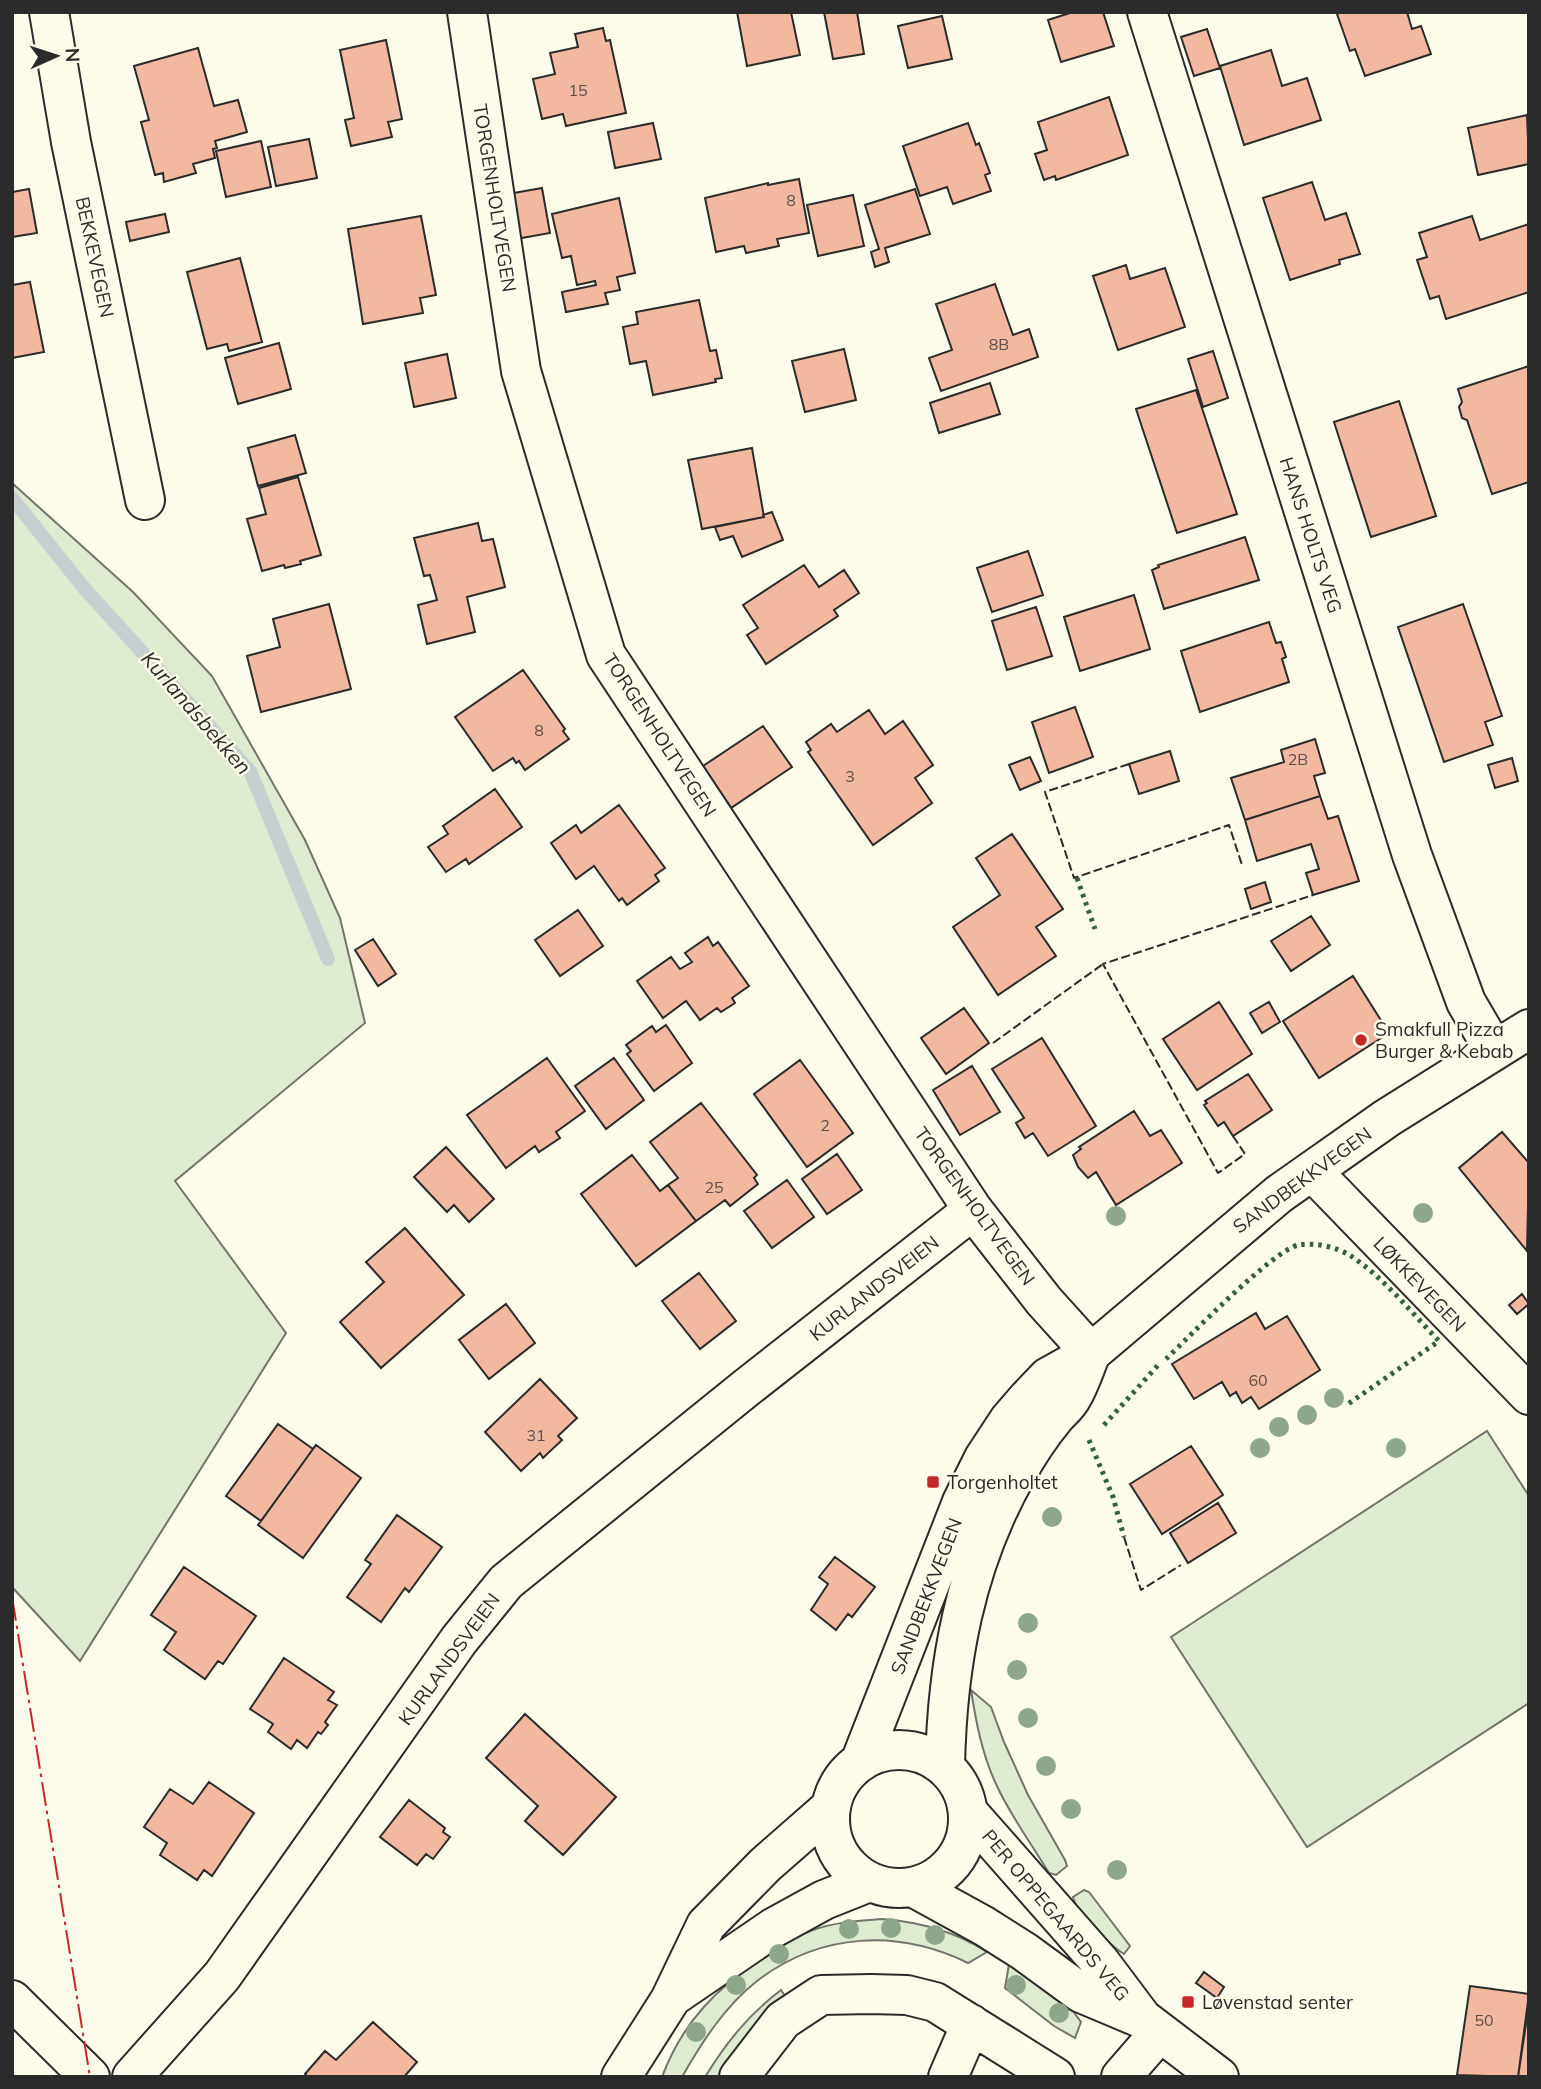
<svg xmlns="http://www.w3.org/2000/svg" width="1541" height="2089" viewBox="0 0 1541 2089" font-family="Mulish,sans-serif">
<style>
.green{fill:#deebd1;stroke:#74746e;stroke-width:2}
.lines{fill:none;stroke-linecap:round;stroke-linejoin:round}
.stream{stroke:#c7d0d0;stroke-width:14}
.building{fill:#f2b8a0;stroke:#2b2b2b;stroke-width:2}
.minor-casing{stroke:#2b2b2b;stroke-width:42}
.major-casing{stroke:#2b2b2b;stroke-width:42}
.minor{stroke:#fdfbea;stroke-width:38}
.major{stroke:#fdfbea;stroke-width:38}
.hedge{stroke:#34623c;stroke-width:5;stroke-dasharray:3.5 5;stroke-linecap:butt}
.fence{stroke:#2b2b2b;stroke-width:2;stroke-dasharray:9 3.5;stroke-linecap:butt}
.power{stroke:#c62828;stroke-width:2;stroke-dasharray:24 5 3.5 5;stroke-linecap:butt}
.tree{fill:#8ea78a}
.poi-dot{fill:#c62828;stroke:#fdfbea;stroke-width:2.5}
.labels{text-anchor:middle;stroke-width:5;stroke-linejoin:round;paint-order:stroke}
.number-label{font-size:16px;fill:#5d4e48}
.street-label{font-size:19px;fill:#2b2b2b;stroke:#fdfbea}
.poi-label{font-size:19px;fill:#2b2b2b;stroke:#fdfbea;text-anchor:start}
.water-label{font-size:21px;font-style:italic;fill:#2b2b2b;stroke:#fdfbea}
</style>
<rect width="100%" height="100%" fill="#fdfbea"/>
<path class="green" d="M12 483 133 592 212 676 305 840 340 918 365 1023 175 1181 286 1333 80 1661 12 1587Z
M1487 1431 1529 1496V1703L1307 1847 1171 1637Z
M971 1690 991 1707 1004 1742 1028 1795 1065 1860 1067 1866 1056 1875 1049 1873C1031 1843 1010 1815 996 1784 982 1754 976 1722 971 1690Z
M1084 1890 1089 1892 1130 1946 1124 1954C1110 1946 1077 1913 1073 1897Z
M882 1919C920 1922 955 1931 987 1952L968 1963C898 1929 821 1932 757 1981 725 2006 702 2042 682 2077H662C683 2021 717 1988 765 1956 781 1946 795 1936 813 1930 835 1922 859 1921 882 1919Z
M1009 1964 1072 2010 1081 2022 1075 2038 1054 2026 1005 1988Z
M781 1990 785 1996 725 2077H705C726 2043 748 2015 781 1990Z"/>
<g class="lines">
<path class="stream" d="M12 498 84 588 250 771 328 959"/>
</g>
<path class="building" d="M737 12H791L800 55 747 66Z
M824 12H857L864 54 833 59Z
M1073 12H1103L1114 46 1061 62 1048 20Z
M1341 12H1407L1412 29 1421 26 1431 54 1365 76 1355 49 1350 51 1337 14Z
M942 16 952 59 908 68 898 26Z
M603 28 606 41 610 40 626 113 566 126 563 114 542 119 533 79 555 74 550 53 578 47 575 34Z
M1207 29 1220 68 1194 76 1181 37Z
M386 40 402 119 388 122 392 137 351 146 345 120 354 118 340 50Z
M198 48 214 106 238 100 247 132 215 141 217 148 213 149 215 158 193 164 196 173 164 182 163 173 155 175 141 122 149 120 134 66Z
M1271 50 1282 86 1307 78 1321 120 1244 145 1220 66Z
M1109 97 1128 155 1056 180 1055 176 1044 180 1035 154 1047 150 1038 122Z
M1527 115 1529 164 1478 175 1468 128Z
M653 123 661 159 615 168 608 132Z
M968 123 976 145 979 143 990 173 985 175 991 191 953 204 947 187 920 196 903 146Z
M309 139 317 178 276 186 268 147Z
M261 141 271 187 226 197 216 151Z
M799 179 809 233 777 239 779 246 746 253 744 246 716 252 705 198 768 183V185Z
M1312 182 1325 220 1346 213 1360 254 1339 260 1340 264 1290 280 1263 198Z
M542 188 550 233 516 239 508 194Z
M29 189 37 233 12 237V192Z
M915 189 930 234 885 248 889 262 875 267 871 252 879 249 865 205Z
M853 195 864 246 818 256 807 205Z
M619 198 635 273 617 277 620 290 605 293 608 304 566 312 562 292 596 285 595 281 577 285 571 256 562 258 552 214Z
M165 214 169 232 130 241 126 222Z
M421 216 436 295 420 298 423 313 363 324 348 229Z
M1472 216 1480 240 1529 224V292L1446 319 1439 296 1430 299 1417 260 1427 257 1419 233Z
M240 258 262 342 229 351 227 344 207 349 187 272Z
M1126 265 1130 279 1165 268 1185 327 1118 350 1093 276Z
M30 282 44 352 12 358V285Z
M995 284 1013 335 1029 329 1038 357 941 391 929 358 952 350 936 304Z
M699 300 710 351 716 350 722 378 715 379 716 382 653 395 646 361 630 364 623 327 638 324 636 312Z
M279 343 291 389 238 404 225 358Z
M844 349 856 400 805 412 792 361Z
M1213 351 1228 398 1203 407 1188 359Z
M447 354 456 398 414 407 405 363Z
M1529 366V482L1492 494 1467 420 1462 418 1459 407 1462 402 1458 389Z
M990 383 1000 414 939 433 930 403Z
M1196 390 1237 514 1177 533 1136 409Z
M1399 401 1436 516 1371 537 1334 422Z
M295 435 306 473 258 486 248 448Z
M752 448 764 517 702 529 688 460Z
M298 477 321 555 300 561 301 564 285 568 284 565 262 571 247 519 266 514 259 488Z
M772 512 783 540 742 557 733 536 720 540 715 527 764 517 763 515Z
M478 523 482 541 493 539 505 587 467 597 475 632 427 644 418 605 437 600 430 575 424 576 414 538Z
M1245 537 1259 580 1164 609 1152 570 1159 567 1158 565Z
M1028 551 1043 595 992 612 977 568Z
M804 565 819 587 844 570 859 593 834 610 838 616 766 664 747 635 758 628 743 605Z
M1134 595 1150 649 1080 671 1064 617Z
M329 604 351 689 261 712 247 656 280 647 273 619Z
M1463 604 1502 716 1485 722 1493 745 1444 762 1398 627Z
M1036 607 1052 656 1007 670 992 621Z
M1269 622 1276 643 1281 642 1286 657 1282 659 1289 682 1200 712 1181 651Z
M523 670 565 729 563 731 569 739 525 770 519 761 516 763 513 758 493 771 455 717Z
M1075 707 1093 757 1049 773 1032 722Z
M869 710 885 734 903 721 933 765 915 778 932 803 873 845 808 752 811 750 806 742 831 724 837 732Z
M763 726 792 767 731 808 703 766Z
M1315 739 1325 773 1314 776 1320 796 1245 820 1231 778 1284 762 1281 750Z
M1170 751 1179 781 1139 794 1129 764Z
M1030 757 1041 781 1020 790 1009 765Z
M1512 758 1518 781 1495 788 1488 765Z
M495 789 522 827 469 864 466 859 446 872 428 847 448 834 443 826Z
M1320 796 1328 819 1338 816 1359 881 1313 895 1306 873 1319 869 1311 844 1257 861 1245 820Z
M619 805 665 868 655 875 659 881 627 905 622 898 619 901 594 866 576 879 551 843 576 825 581 833Z
M1012 834 1063 909 1036 927 1056 956 998 995 953 927 1000 895 976 858Z
M1265 882 1271 902 1251 909 1245 889Z
M578 910 603 946 560 976 535 940Z
M1311 916 1330 945 1291 971 1271 941Z
M708 937 713 946 718 942 749 986 732 998 735 1003 721 1012 717 1008 700 1020 686 1001 663 1018 637 981 671 957 680 969 692 962 685 953Z
M373 939 396 974 378 986 355 950Z
M1353 976 1389 1033 1319 1078 1283 1021Z
M1219 1002 1252 1054 1197 1090 1163 1039Z
M1269 1002 1280 1022 1262 1033 1250 1013Z
M964 1008 989 1043 946 1074 921 1038Z
M666 1025 692 1063 654 1091 627 1054 631 1051 626 1045 652 1026 656 1032Z
M1042 1038 1096 1126 1048 1156 1033 1133 1025 1138 1016 1123 1024 1118 992 1069Z
M547 1058 585 1111 556 1132 560 1138 539 1152 535 1146 506 1168 467 1115Z
M614 1058 644 1100 606 1129 575 1086Z
M800 1060 853 1133 807 1167 754 1094Z
M972 1066 1000 1112 960 1135 933 1090Z
M1248 1074 1272 1110 1233 1136 1224 1122 1218 1126 1204 1105 1207 1103 1205 1101Z
M701 1103 757 1175 754 1178 758 1184 730 1206 725 1200 696 1221 668 1185 678 1178 650 1142Z
M1134 1111 1150 1136 1161 1130 1182 1163 1116 1205 1096 1172 1088 1178 1078 1167 1073 1155 1081 1149 1079 1147Z
M1502 1132 1529 1163 1527 1251 1459 1168Z
M446 1147 494 1199 469 1222 454 1205 447 1212 414 1177Z
M837 1154 862 1190 827 1214 802 1179Z
M632 1155 660 1191 668 1185 696 1221 636 1266 581 1194Z
M787 1180 814 1217 772 1248 744 1211Z
M405 1228 464 1295 381 1368 340 1322 384 1282 366 1262Z
M699 1273 736 1321 700 1349 662 1301Z
M1522 1294 1529 1304 1517 1314 1509 1305Z
M506 1304 535 1343 489 1379 459 1340Z
M1256 1313 1265 1329 1287 1316 1320 1370 1259 1409 1251 1397 1242 1403 1236 1392 1230 1396 1222 1382 1194 1399 1172 1364Z
M540 1379 577 1418 558 1436 562 1440 543 1458 540 1453 521 1471 485 1432Z
M278 1424 313 1449 261 1521 226 1496Z
M316 1445 361 1478 303 1558 258 1525Z
M1191 1446 1223 1495 1162 1534 1130 1484Z
M1218 1503 1236 1533 1188 1563 1170 1533Z
M397 1515 442 1547 409 1592 405 1588 381 1622 347 1597 371 1564 365 1560Z
M835 1557 875 1587 852 1617 848 1614 836 1630 811 1610 828 1584 819 1577Z
M184 1567 256 1616 223 1664 218 1661 205 1679 164 1650 176 1632 151 1615Z
M284 1658 334 1692 328 1700 337 1705 325 1722 328 1725 321 1734 318 1732 307 1748 297 1740 291 1749 268 1732 273 1724 250 1709Z
M525 1714 616 1797 563 1855 525 1821 538 1806 486 1758Z
M209 1782 254 1813 212 1876 204 1870 197 1880 160 1855 167 1843 144 1827 170 1789 193 1804Z
M409 1800 445 1828 443 1832 450 1837 433 1859 426 1854 417 1865 380 1837Z
M1204 1972 1224 1987 1217 1998 1196 1983Z
M1470 1986 1529 1994 1518 2077 1457 2075Z
M1529 2004V2077H1518Z
M373 2022 417 2062 404 2077H308L305 2074 325 2051 336 2060Z"/>
<g class="lines">
<g class="minor-casing">
<path id="minor" d="M49 12 71 142 145 500
M467 12 521 371 606 655 973 1210 1044 1301 1091 1353
M1147 12 1412 855 1466 1002 1494 1050
M1312 1171 1529 1395
M968 1812 1100 1962 1142 2018
M913 1887 984 1926 1025 1952 1081 1993 1143 2019 1219 2077
M12 2000 90 2077
M132 2077 222 1976 459 1640 506 1582 746 1388 973 1210
M739 2077 783 2020 821 1995 871 1994 907 1995 935 2002 1055 2077
M948 2077 971 2024
M1121 2077 1160 2032"/>
</g>
<g class="major-casing">
<path id="major" d="M830 1819a69 69 0 1 1 138 0a69 69 0 1 1-138 0Z
M861 1760 962 1502 984 1458 1009 1420 1028 1398 1048 1377 1091 1353 1279 1194 1387 1118 1529 1029
M945 1767C947 1664 965 1565 1016 1475 1027 1455 1040 1435 1055 1417 1060 1411 1068 1405 1072 1397 1080 1384 1085 1367 1091 1353
M672 1997 773 1928 824 1900 869 1882
M621 2077 670 2000 706 1925 765 1865 830 1808"/>
</g>
<use href="#minor" class="minor"/>
<use href="#major" class="major"/>
<path class="hedge" d="M1077 878 1095 929
M1166 1359C1188 1338 1275 1248 1299 1245 1315 1242 1337 1247 1351 1256 1384 1278 1411 1312 1439 1341L1348 1404
M1104 1425 1160 1363
M1089 1440 1113 1497 1124 1537"/>
<path class="fence" d="M1129 764 1045 792 1074 878 1229 825 1242 865
M993 1043 1103 964
M1233 1136 1245 1154 1218 1173 1103 964 1313 895
M1124 1537 1141 1590 1181 1565"/>
<path class="power" d="M12 1597 90 2077"/>
</g>
<g class="tree">
<circle cx="1423" cy="1213" r="10"/>
<circle cx="1116" cy="1216" r="10"/>
<circle cx="1334" cy="1398" r="10"/>
<circle cx="1307" cy="1415" r="10"/>
<circle cx="1279" cy="1427" r="10"/>
<circle cx="1260" cy="1448" r="10"/>
<circle cx="1396" cy="1448" r="10"/>
<circle cx="1052" cy="1517" r="10"/>
<circle cx="1028" cy="1623" r="10"/>
<circle cx="1017" cy="1670" r="10"/>
<circle cx="1028" cy="1718" r="10"/>
<circle cx="1046" cy="1766" r="10"/>
<circle cx="1071" cy="1809" r="10"/>
<circle cx="1117" cy="1870" r="10"/>
<circle cx="891" cy="1928" r="10"/>
<circle cx="849" cy="1929" r="10"/>
<circle cx="935" cy="1935" r="10"/>
<circle cx="779" cy="1954" r="10"/>
<circle cx="736" cy="1985" r="10"/>
<circle cx="1016" cy="1985" r="10"/>
<circle cx="1059" cy="2013" r="10"/>
<circle cx="696" cy="2032" r="10"/>
</g>
<g class="poi-dot">
<circle cx="1361" cy="1040" r="7"/>
<rect x="926" y="1475" width="14" height="14" rx="3.5"/>
<rect x="1181" y="1995" width="14" height="14" rx="3.5"/>
</g>
<g class="labels">
<g class="number-label">
<text x="578" y="96">15</text>
<text x="791" y="206">8</text>
<text x="999" y="350">8B</text>
<text x="539" y="736">8</text>
<text x="1298" y="765">2B</text>
<text x="850" y="782">3</text>
<text x="825" y="1131">2</text>
<text x="714" y="1193">25</text>
<text x="1258" y="1386">60</text>
<text x="536" y="1441">31</text>
<text x="1484" y="2026">50</text>
</g>
<g class="street-label">
<text transform="translate(495 198) rotate(81)" y="7">TORGENHOLTVEGEN</text>
<text transform="translate(95 257) rotate(78)" y="7">BEKKEVEGEN</text>
<text transform="translate(1311 535) rotate(72)" y="7">HANS HOLTS VEG</text>
<text transform="translate(660 735) rotate(57)" y="7">TORGENHOLTVEGEN</text>
<text transform="translate(1302 1180) rotate(-36)" y="7">SANDBEKKVEGEN</text>
<text transform="translate(975 1206) rotate(54)" y="7">TORGENHOLTVEGEN</text>
<text transform="translate(1420 1284) rotate(46)" y="7">LØKKEVEGEN</text>
<text transform="translate(874 1288) rotate(-38)" y="7">KURLANDSVEIEN</text>
<text transform="translate(926 1596) rotate(-69)" y="7">SANDBEKKVEGEN</text>
<text transform="translate(449 1659) rotate(-54)" y="7">KURLANDSVEIEN</text>
<text transform="translate(1056 1915) rotate(50)" y="7">PER OPPEGAARDS VEG</text>
</g>
<g class="poi-label">
<text x="1375" y="1036">Smakfull Pizza<tspan x="1375" dy="22">Burger &amp; Kebab</tspan></text>
<text x="947" y="1489">Torgenholtet</text>
<text x="1202" y="2009">Løvenstad senter</text>
</g>
<g class="water-label">
<text transform="translate(196 713) rotate(49)" y="7">Kurlandsbekken</text>
</g>
</g>
<rect width="1541" height="2089" fill="none" stroke="#2b2b2b" stroke-width="28"/>
<g transform="translate(56 56) rotate(87)" stroke="#fdfbea" stroke-width="5" paint-order="stroke">
<path d="M0-5L12 26L0 18L-12 26Z" fill="#2b2b2b"/>
<text y="-10" font-size="19" font-weight="bold" text-anchor="middle" fill="#2b2b2b">N</text>
</g>
</svg>
